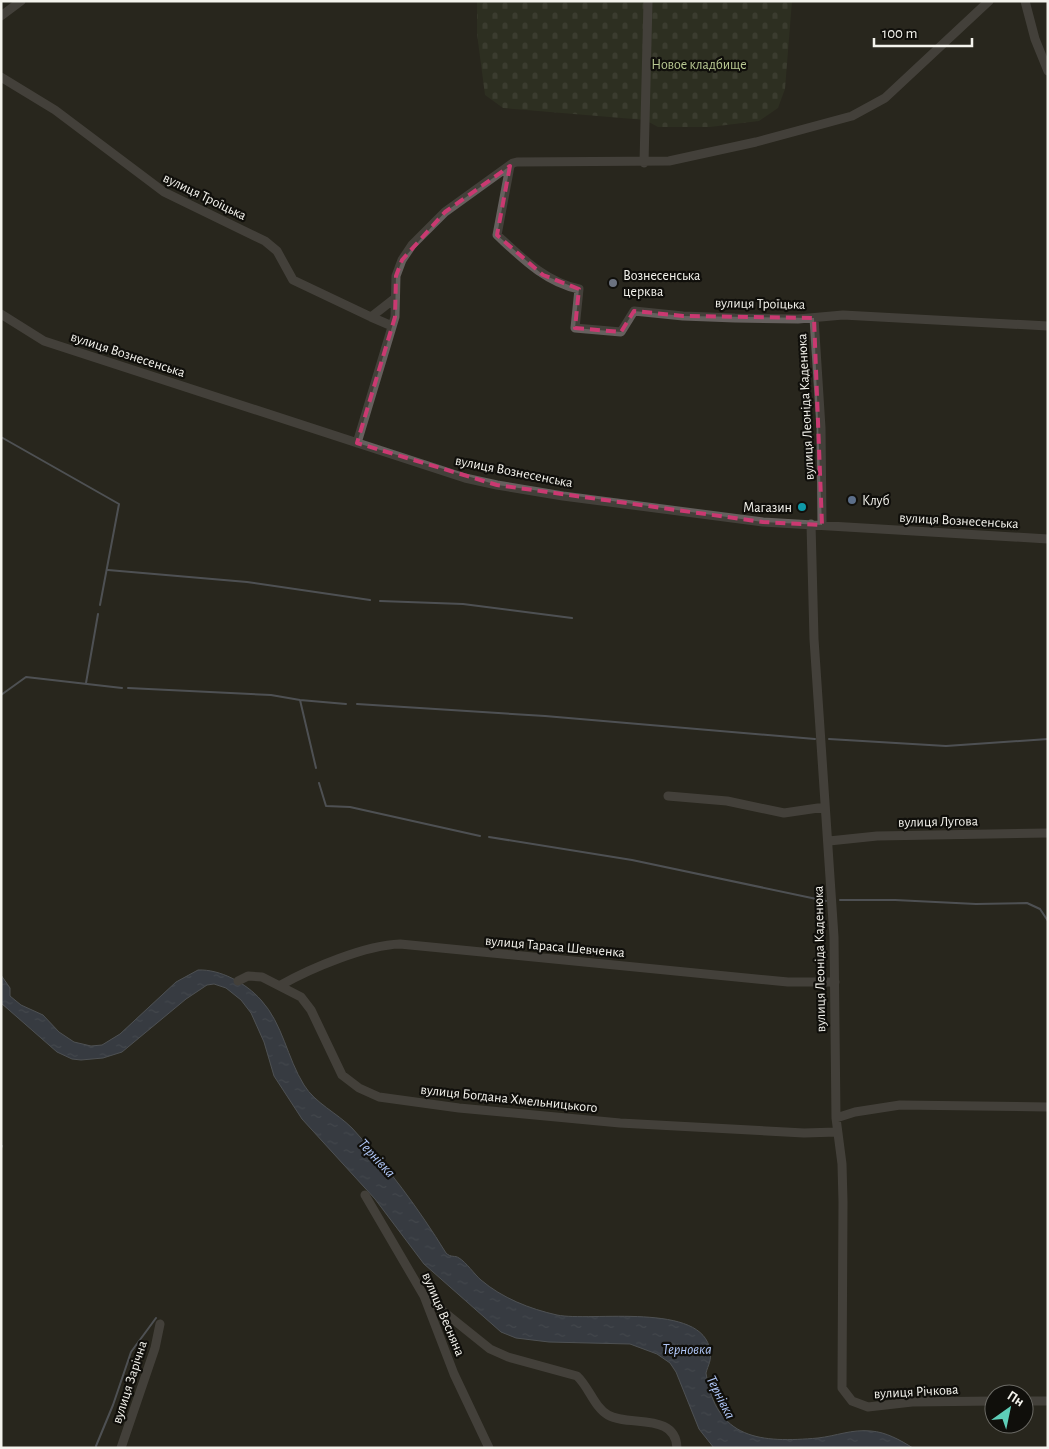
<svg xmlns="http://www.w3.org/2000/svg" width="1049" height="1449" viewBox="0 0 1049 1449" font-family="'Alegreya Sans',sans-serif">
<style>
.cemetery{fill:url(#cemetery-stones)}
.water{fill:url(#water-ripples);stroke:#7c8494}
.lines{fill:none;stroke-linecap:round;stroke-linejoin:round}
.stream{stroke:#7c8494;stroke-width:2}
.minor{stroke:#65605e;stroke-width:9}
.marked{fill:none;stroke:#ca3971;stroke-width:4;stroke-dasharray:10 6;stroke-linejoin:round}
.worship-dot{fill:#6b7280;stroke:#100f0b;stroke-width:2}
.service-dot{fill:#5c6f8a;stroke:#100f0b;stroke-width:2}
.culture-dot{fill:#0f9aa8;stroke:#100f0b;stroke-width:2}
.labels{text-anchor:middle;stroke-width:4.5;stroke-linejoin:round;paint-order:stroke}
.park-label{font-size:14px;fill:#b9c993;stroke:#100f0b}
.street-label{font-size:14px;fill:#f4f3ed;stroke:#100f0b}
.poi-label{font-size:14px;fill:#f4f3ed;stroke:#100f0b;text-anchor:start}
.water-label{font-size:15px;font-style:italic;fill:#b0c7f8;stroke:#100f0b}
</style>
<defs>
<pattern id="cemetery-stones" width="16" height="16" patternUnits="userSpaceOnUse" patternTransform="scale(1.25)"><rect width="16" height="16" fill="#343a26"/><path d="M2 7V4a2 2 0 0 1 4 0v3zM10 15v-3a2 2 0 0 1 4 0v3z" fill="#525746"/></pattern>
<pattern id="water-ripples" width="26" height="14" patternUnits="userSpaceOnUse" patternTransform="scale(1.25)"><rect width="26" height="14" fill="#49556e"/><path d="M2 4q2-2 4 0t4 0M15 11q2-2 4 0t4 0" fill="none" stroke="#646e83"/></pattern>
</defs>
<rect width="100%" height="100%" fill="#28261d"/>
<path class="cemetery" d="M477 1H792L785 89 778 108 759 121 710 127H658L645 120 503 108 485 95 477 34Z"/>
<path class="water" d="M198 970C220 969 246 983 261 1000 283 1024 287 1058 304 1085 315 1103 337 1113 352 1128 387 1166 419 1209 446 1253 451 1258 455 1255 459 1258 466 1262 475 1275 481 1280 502 1298 530 1309 557 1315 590 1322 704 1301 710 1351 712 1360 708 1365 706 1373 716 1440 761 1443 818 1438 836 1436 852 1429 871 1431 886 1432 900 1440 913 1448H714L699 1429 676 1372 670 1363 657 1354 630 1344 549 1342 516 1338 501 1332 424 1264 375 1199 302 1119 274 1076 264 1042 251 1013 241 1000 226 988 214 984 207 985 186 999 122 1052 103 1058 81 1060 72 1059 57 1052 1 1003V975L10 988V996L21 1005 43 1015 59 1032 74 1042 91 1046 102 1045 120 1034 176 982Z"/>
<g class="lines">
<path class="stream" d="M1 437 119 504 100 605
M108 570 247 582 370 600
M380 601 463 604 572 618
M86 683 98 614
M128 688 271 695 300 700 346 704
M1 695 26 677 122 688
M300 700 316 768
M357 704 545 716 815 739
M829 739 946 746 1048 739
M319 783 326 806 350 807 480 836
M489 837 632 860 826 901
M840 900H895L976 904 1027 903 1040 909 1048 921
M1 1148 2 1146
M96 1446 113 1405 131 1352 156 1318"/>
<path class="minor" d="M1025 1 1035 39 1048 71
M1 16 21 1
M1 77 55 110 164 192 265 241 277 251 293 280 371 317 394 299
M644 163 648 1
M510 166 497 235C521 257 545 282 579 289L575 328 621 332 634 311 683 316 735 318 798 319 843 315 1048 326
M1 314 44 341 465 478 497 485 563 496 763 522 1048 539
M371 317 392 326
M814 318 821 428 822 525
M357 443 395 317 396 276 402 260 412 245 445 212 513 163 517 162 669 161 756 142 852 116 885 98 989 1
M811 524 814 639 834 937 836 1118 842 1164 843 1202 842 1388 852 1401 868 1407 912 1402 994 1401
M668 796 727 801 784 813 825 807
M829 841 877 836 1048 833
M238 981 248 976 262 977 301 997 311 1010 342 1075 359 1088 379 1097 459 1108 620 1123 804 1133 837 1132
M281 985C311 968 366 945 400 944L788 982H835
M836 1118 855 1112 900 1105 1048 1107
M365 1195 424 1296 454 1374 489 1448
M424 1296 490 1349 508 1357 577 1376C589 1387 594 1407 608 1415 629 1427 676 1412 677 1448
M1024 1401H1048
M121 1448 155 1348 160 1324"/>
</g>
<path d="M0 0H1049V1449H0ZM510 166 497 235 543 275 579 289 575 328 621 332 634 311 683 316 814 318 822 525 763 522 497 485 357 443 395 317 396 276 402 260 445 212Z" fill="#28261d" fill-opacity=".55" fill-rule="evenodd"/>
<path class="marked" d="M510 166 497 235 543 275 579 289 575 328 621 332 634 311 683 316 814 318 822 525 763 522 497 485 357 443 395 317 396 276 402 260 445 212Z"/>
<circle class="worship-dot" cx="613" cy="283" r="5"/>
<circle class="service-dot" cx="852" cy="500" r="5"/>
<circle class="culture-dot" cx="802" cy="507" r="5"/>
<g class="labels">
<g class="park-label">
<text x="699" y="69">Новое кладбище</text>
</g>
<g class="street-label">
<text transform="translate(205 196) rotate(26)" y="5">вулиця Троїцька</text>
<text transform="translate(760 303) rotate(1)" y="5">вулиця Троїцька</text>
<text transform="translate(128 354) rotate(18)" y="5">вулиця Вознесенська</text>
<text transform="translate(805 407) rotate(-93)" y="5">вулиця Леоніда Каденюка</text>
<text transform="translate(514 471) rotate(11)" y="5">вулиця Вознесенська</text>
<text transform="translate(959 520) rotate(3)" y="5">вулиця Вознесенська</text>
<text transform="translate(938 821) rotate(-1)" y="5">вулиця Лугова</text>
<text transform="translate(555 946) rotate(5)" y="5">вулиця Тараса Шевченка</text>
<text transform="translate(819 959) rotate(-91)" y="5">вулиця Леоніда Каденюка</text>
<text transform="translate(509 1098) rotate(6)" y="5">вулиця Богдана Хмельницького</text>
<text transform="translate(444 1314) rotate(67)" y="5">вулиця Весняна</text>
<text transform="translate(129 1382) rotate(-72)" y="5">вулиця Зарічна</text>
<text transform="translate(916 1391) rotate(-3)" y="5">вулиця Річкова</text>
</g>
<g class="poi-label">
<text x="623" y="280">Вознесенська<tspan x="623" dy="16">церква</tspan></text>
<text x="862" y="505">Клуб</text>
<text x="792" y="512" text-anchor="end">Магазин</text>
</g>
<g class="water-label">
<text transform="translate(377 1158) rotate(47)" y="5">Тернівка</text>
<text x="687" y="1354">Терновка</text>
<text transform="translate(721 1397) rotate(63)" y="5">Тернівка</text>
</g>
</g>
<rect width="1049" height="1449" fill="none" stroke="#f4f3ed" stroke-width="5"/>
<g transform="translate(1009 1409) rotate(33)"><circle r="24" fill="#100f0b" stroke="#6b6a65"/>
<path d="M0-4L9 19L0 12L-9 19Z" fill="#5eceb8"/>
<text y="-8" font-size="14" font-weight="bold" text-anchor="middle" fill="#f4f3ed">Пн</text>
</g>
<path d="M874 38v8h98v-8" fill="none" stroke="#f4f3ed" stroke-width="2.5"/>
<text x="882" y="38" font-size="15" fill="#f4f3ed" stroke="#100f0b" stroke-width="4" paint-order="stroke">100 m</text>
</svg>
